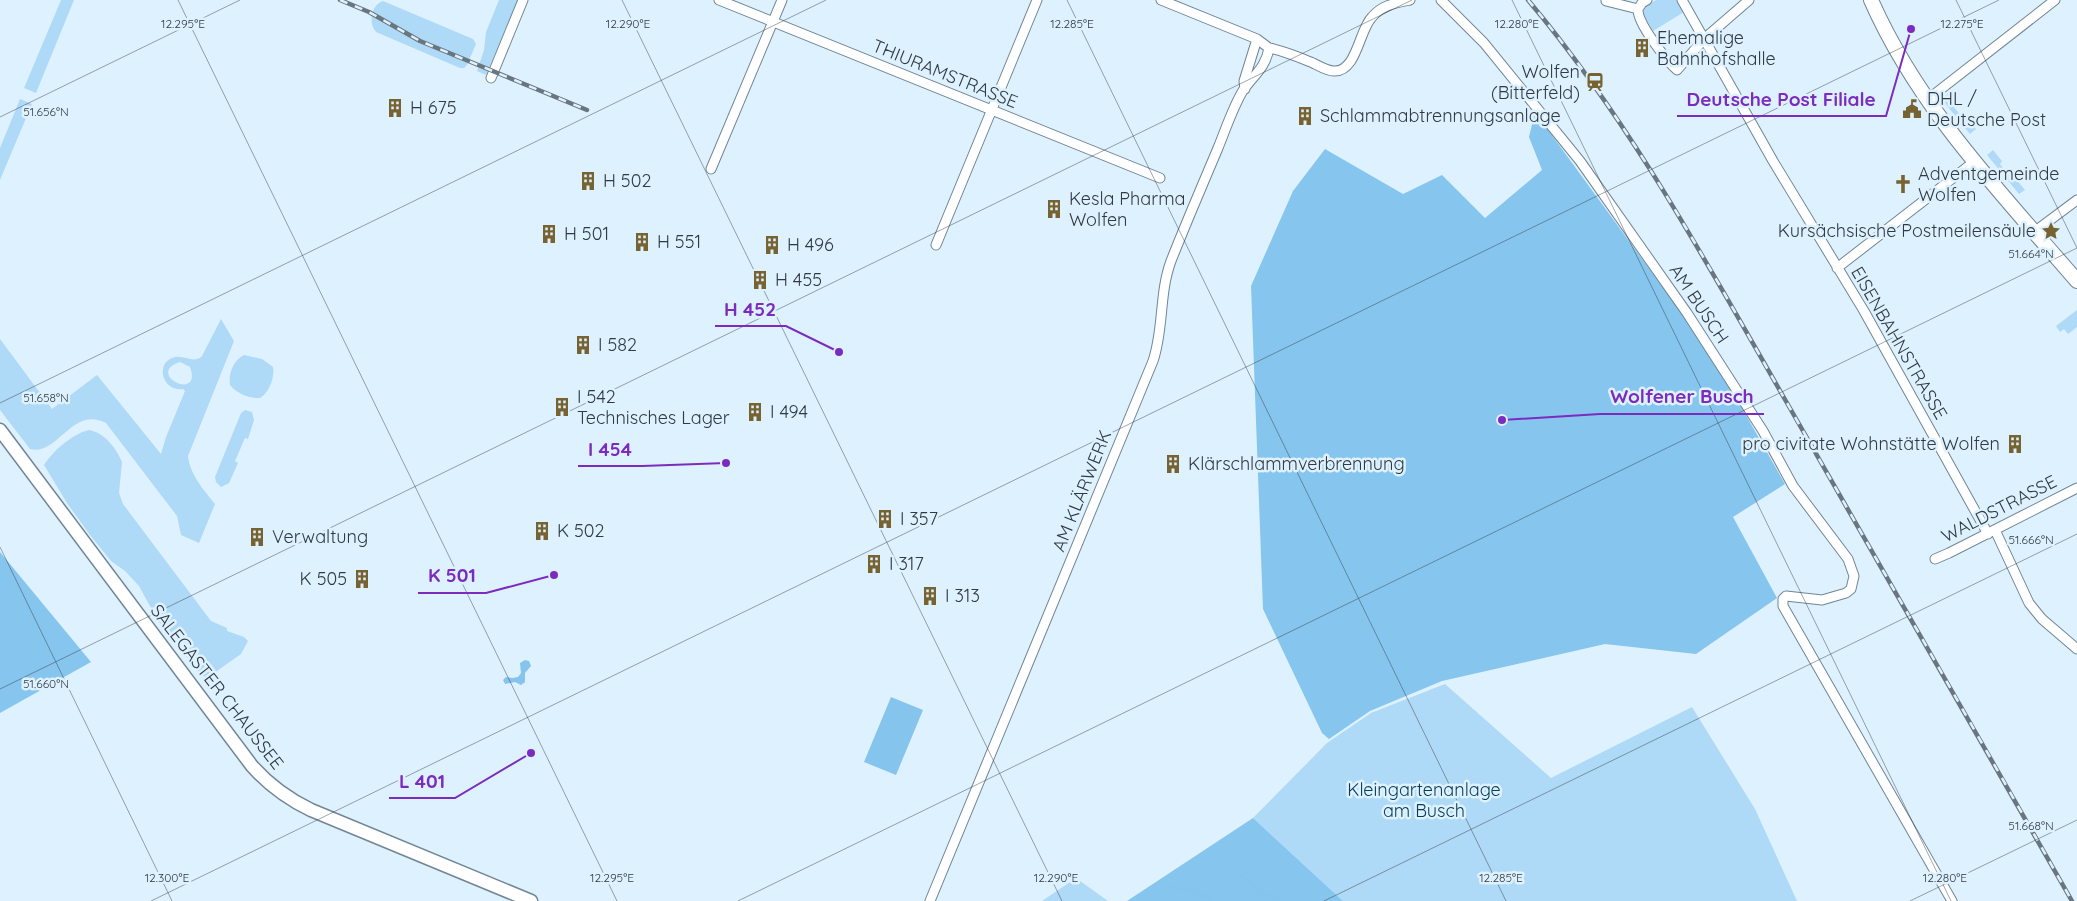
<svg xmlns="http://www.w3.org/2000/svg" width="2077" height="901" viewBox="0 0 2077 901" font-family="Quicksand,sans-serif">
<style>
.green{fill:#aed9f7;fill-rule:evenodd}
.forest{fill:#86c5ee}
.water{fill:#85c4ed}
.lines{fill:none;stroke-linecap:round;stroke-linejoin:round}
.stream{stroke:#85c4ed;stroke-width:2.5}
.minor-casing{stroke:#708695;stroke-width:11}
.secondary-casing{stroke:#708695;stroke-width:15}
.primary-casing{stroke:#708695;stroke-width:16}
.minor{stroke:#fff;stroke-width:9}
.secondary{stroke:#fff;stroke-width:12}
.primary{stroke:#fff;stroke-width:14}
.rail-casing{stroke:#6a767f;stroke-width:4.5}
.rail{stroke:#def1ff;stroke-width:2.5;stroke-dasharray:8;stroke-linecap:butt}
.ticks{fill:none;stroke:#313a41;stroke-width:1;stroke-opacity:0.45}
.labels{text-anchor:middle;stroke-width:5;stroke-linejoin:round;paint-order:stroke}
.poi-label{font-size:18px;fill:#313a41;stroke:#def1ff;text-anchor:start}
.street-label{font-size:18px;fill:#313a41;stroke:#def1ff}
.park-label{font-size:18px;fill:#073c57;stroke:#def1ff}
.ticks-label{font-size:12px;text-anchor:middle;fill:#313a41;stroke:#def1ff;stroke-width:5;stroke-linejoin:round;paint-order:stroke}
.leader{fill:none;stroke:#7b2cbf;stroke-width:2}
.callout-dot{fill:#7b2cbf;stroke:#def1ff;stroke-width:2}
.callout-label{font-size:19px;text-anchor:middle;font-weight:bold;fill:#7b2cbf;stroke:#def1ff;stroke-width:5;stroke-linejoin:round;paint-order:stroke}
</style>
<rect width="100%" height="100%" fill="#def1ff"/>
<path class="green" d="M61 0H74L36 93 24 88Z
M499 0H518L486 75 477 71 484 50 486 32Z
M1656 0H1677L1684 12 1653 31 1643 14 1644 7Z
M383 1 473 39 476 44 467 65 464 68H460L376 32C368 23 371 5 383 1Z
M1948 93 1955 102 1952 105 1963 118 1966 116 1976 129 1970 134 1944 102V98Z
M20 99 32 104 0 180V148Z
M1993 150 2002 161 2000 164 2012 180 2015 178 2025 190 2019 194 1987 155Z
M2077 310V327L2068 334 2064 329 2060 332 2056 326Z
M221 319 234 341 188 456C190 475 204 490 215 504L199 543 181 535 177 516 106 423C72 405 58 456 30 449L0 410V339L52 409 97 375 161 454 166 437 185 391 183 389C163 392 155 365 172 358 183 353 193 365 202 356ZM180 362 190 367C203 403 144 374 180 362Z
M244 355 262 359 273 367C275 377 269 393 260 398 250 399 236 393 230 385 228 375 233 360 244 355Z
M245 410 252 412 254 420 248 439 245 438 235 461 238 463 229 483 221 487 216 482 215 477 241 413Z
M89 430C105 433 116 448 122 462L119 493 123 504 211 621 227 628V631L244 637 248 641 241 654 207 678 201 675 157 619 139 586 125 571 111 561 90 535 67 503 44 465C53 451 72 434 89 430Z
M1445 684 1551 778 1692 707 1755 809 1797 901H1343L1253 818 1327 743 1371 713Z
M1076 878 1108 901H1042Z"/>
<path class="forest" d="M1535 112 1712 355 1785 484 1733 517 1777 598 1696 654 1605 644 1442 681 1370 711 1329 739 1322 733 1263 609 1251 286 1293 191 1325 149 1403 194 1442 175 1485 218 1542 170 1529 137Z
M0 552 91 662 0 713Z
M1253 818 1343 901H1127Z"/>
<path class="water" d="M525 660 529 661 531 666 525 673V682L521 685 515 682 505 684 503 680 506 677 512 678 518 677 521 673 520 663Z
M891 697 923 710 896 775 864 762Z"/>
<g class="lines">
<path class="stream" d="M1236 871 1259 891 1278 901
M1169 887 1198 891 1211 901"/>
<g class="minor-casing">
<path id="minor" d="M719 0 1160 178
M1161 0 1257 39 1269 48
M1441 0 1484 43 1580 161 1687 313 1763 431 1793 486 1848 559 1854 576 1851 589 1846 593 1822 600 1786 596 1783 599V606L1952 901
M1682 0 1773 161 1864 311 1988 534
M1606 1 1638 9C1637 23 1667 61 1677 70L1704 39 1749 0
M1638 9 1642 3 1647 0
M1269 48C1284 51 1298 57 1313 63 1319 66 1327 71 1334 71 1357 72 1359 30 1372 17 1382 5 1395 3 1410 0
M491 78 523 0
M1245 89 1244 81 1257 39
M1927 100 2055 0
M711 169 782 0
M2034 232 2077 200
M936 245 1037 0
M1837 268 1975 161
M1995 530 2029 603 2042 619 2077 649
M1935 559 1949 553 2077 488
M930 901 1153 361C1164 329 1159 293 1171 261 1186 223 1202 186 1218 148 1225 131 1234 104 1244 89 1254 75 1266 67 1269 48"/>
</g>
<g class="secondary-casing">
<path id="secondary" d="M0 430 252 766C269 785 288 799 311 810L531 901"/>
</g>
<g class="primary-casing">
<path id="primary" d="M1871 0C1918 107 2001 193 2077 281"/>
</g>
<use href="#minor" class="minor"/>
<use href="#secondary" class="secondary"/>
<use href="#primary" class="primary"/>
<g class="rail-casing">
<path id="rail" d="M340 0 369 12 420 41 587 110
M1528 0C1629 120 1705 260 1783 396 1879 564 1976 732 2072 901"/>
</g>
<use href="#rail" class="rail"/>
</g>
<path class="ticks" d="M178 0 617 901M622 0 1062 901M1067 0 1506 901M1512 0 1951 901M1956 0 2077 248M0 117 240 0M0 403 826 0M0 547 172 901M0 689 1412 0M151 901 1999 0M738 901 2077 248M1324 901 2077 534M1910 901 2077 820"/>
<defs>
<g id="building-bare" transform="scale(1.5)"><path d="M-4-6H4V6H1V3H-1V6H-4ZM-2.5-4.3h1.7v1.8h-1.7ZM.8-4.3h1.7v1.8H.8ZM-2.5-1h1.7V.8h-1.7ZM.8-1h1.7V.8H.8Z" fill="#776332" stroke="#def1ff" stroke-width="2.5" paint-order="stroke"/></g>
<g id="station-bare" transform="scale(1.5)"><path d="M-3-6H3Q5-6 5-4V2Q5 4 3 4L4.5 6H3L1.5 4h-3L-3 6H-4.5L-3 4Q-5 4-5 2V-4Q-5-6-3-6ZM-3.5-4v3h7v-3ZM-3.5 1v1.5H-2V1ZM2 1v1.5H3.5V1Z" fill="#776332" stroke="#def1ff" stroke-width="2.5" paint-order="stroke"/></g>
<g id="civic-bare" transform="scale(1.5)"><path d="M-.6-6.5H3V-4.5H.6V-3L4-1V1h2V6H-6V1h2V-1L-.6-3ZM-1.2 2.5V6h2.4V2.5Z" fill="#776332" stroke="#def1ff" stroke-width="2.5" paint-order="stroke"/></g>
<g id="church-bare" transform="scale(1.5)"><path d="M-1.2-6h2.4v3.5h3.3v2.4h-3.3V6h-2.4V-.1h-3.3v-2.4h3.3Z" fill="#776332" stroke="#def1ff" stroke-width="2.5" paint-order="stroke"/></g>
<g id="sight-bare" transform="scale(1.5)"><path d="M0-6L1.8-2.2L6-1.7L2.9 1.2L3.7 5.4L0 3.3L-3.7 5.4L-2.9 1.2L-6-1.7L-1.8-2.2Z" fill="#776332" stroke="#def1ff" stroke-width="2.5" paint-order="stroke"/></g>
</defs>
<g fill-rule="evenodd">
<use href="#building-bare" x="1642" y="48"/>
<use href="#station-bare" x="1595" y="82"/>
<use href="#building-bare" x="395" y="108"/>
<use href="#civic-bare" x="1912" y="109"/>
<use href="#building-bare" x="1305" y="116"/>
<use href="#building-bare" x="588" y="181"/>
<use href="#church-bare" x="1903" y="184"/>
<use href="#building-bare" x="1054" y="209"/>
<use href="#sight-bare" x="2051" y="231"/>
<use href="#building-bare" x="549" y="234"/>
<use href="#building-bare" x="642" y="242"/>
<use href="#building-bare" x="772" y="245"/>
<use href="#building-bare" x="760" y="280"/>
<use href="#building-bare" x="583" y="345"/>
<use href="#building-bare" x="562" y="407"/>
<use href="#building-bare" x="755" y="412"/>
<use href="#building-bare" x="2015" y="444"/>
<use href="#building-bare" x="1173" y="464"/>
<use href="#building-bare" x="885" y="519"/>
<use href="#building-bare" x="542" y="531"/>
<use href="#building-bare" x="257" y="537"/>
<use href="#building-bare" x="874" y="564"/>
<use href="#building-bare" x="362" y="579"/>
<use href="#building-bare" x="930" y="596"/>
</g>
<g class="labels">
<g class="poi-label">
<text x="1657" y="44">Ehemalige<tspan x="1657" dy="21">Bahnhofshalle</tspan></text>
<text x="1580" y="78" text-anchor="end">Wolfen<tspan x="1580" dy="21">(Bitterfeld)</tspan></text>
<text x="1927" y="105">DHL /<tspan x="1927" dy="21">Deutsche Post</tspan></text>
<text x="410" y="114">H 675</text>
<text x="1320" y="122">Schlammabtrennungsanlage</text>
<text x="1918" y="180">Adventgemeinde<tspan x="1918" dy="21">Wolfen</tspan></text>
<text x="603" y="187">H 502</text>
<text x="1069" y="205">Kesla Pharma<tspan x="1069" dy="21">Wolfen</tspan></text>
<text x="2036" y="237" text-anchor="end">Kursächsische Postmeilensäule</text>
<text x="564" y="240">H 501</text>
<text x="657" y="248">H 551</text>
<text x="787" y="251">H 496</text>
<text x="775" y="286">H 455</text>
<text x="598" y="351">I 582</text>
<text x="577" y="403">I 542<tspan x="577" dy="21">Technisches Lager</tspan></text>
<text x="770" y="418">I 494</text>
<text x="2000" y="450" text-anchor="end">pro civitate Wohnstätte Wolfen</text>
<text x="1188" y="470">Klärschlammverbrennung</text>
<text x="900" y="525">I 357</text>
<text x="557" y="537">K 502</text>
<text x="272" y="543">Verwaltung</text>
<text x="889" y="570">I 317</text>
<text x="347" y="585" text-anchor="end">K 505</text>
<text x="945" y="602">I 313</text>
</g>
<g class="street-label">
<text transform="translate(945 74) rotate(22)" y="6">THIURAMSTRASSE</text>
<text transform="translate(1699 304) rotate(56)" y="6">AM BUSCH</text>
<text transform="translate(1899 343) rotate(60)" y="6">EISENBAHNSTRASSE</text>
<text transform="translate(1082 491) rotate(-68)" y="6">AM KLÄRWERK</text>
<text transform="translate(1999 509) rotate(-27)" y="6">WALDSTRASSE</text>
<text transform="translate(217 687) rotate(52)" y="6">SALEGASTER CHAUSSEE</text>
</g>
<g class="park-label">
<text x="1424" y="796">Kleingartenanlage<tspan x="1424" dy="21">am Busch</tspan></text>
</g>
</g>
<g class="ticks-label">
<text x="183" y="28">12.295°E</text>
<text x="628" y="28">12.290°E</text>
<text x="1517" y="28">12.280°E</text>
<text x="1962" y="28">12.275°E</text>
<text x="1072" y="28">12.285°E</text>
<text x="46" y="116">51.656°N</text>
<text x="2031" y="258">51.664°N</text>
<text x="46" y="402">51.658°N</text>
<text x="2031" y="544">51.666°N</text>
<text x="46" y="688">51.660°N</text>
<text x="2031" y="830">51.668°N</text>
<text x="167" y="882">12.300°E</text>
<text x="612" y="882">12.295°E</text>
<text x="1056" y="882">12.290°E</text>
<text x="1501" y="882">12.285°E</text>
<text x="1945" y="882">12.280°E</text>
</g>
<path class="leader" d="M1911 29L1886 116H1677M839 352L786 326H715M1502 420L1600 414H1764M726 463L642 466H578M554 575L486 593H418M531 753L455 798H389"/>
<g class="callout-dot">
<circle cx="1911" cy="29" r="5"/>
<circle cx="839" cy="352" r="5"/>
<circle cx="1502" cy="420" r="5"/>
<circle cx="726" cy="463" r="5"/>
<circle cx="554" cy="575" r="5"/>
<circle cx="531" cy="753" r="5"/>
</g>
<g class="callout-label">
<text x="1781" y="106">Deutsche Post Filiale</text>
<text x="750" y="316">H 452</text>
<text x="1682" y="403">Wolfener Busch</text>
<text x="610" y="456">I 454</text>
<text x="452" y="582">K 501</text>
<text x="422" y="788">L 401</text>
</g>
</svg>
